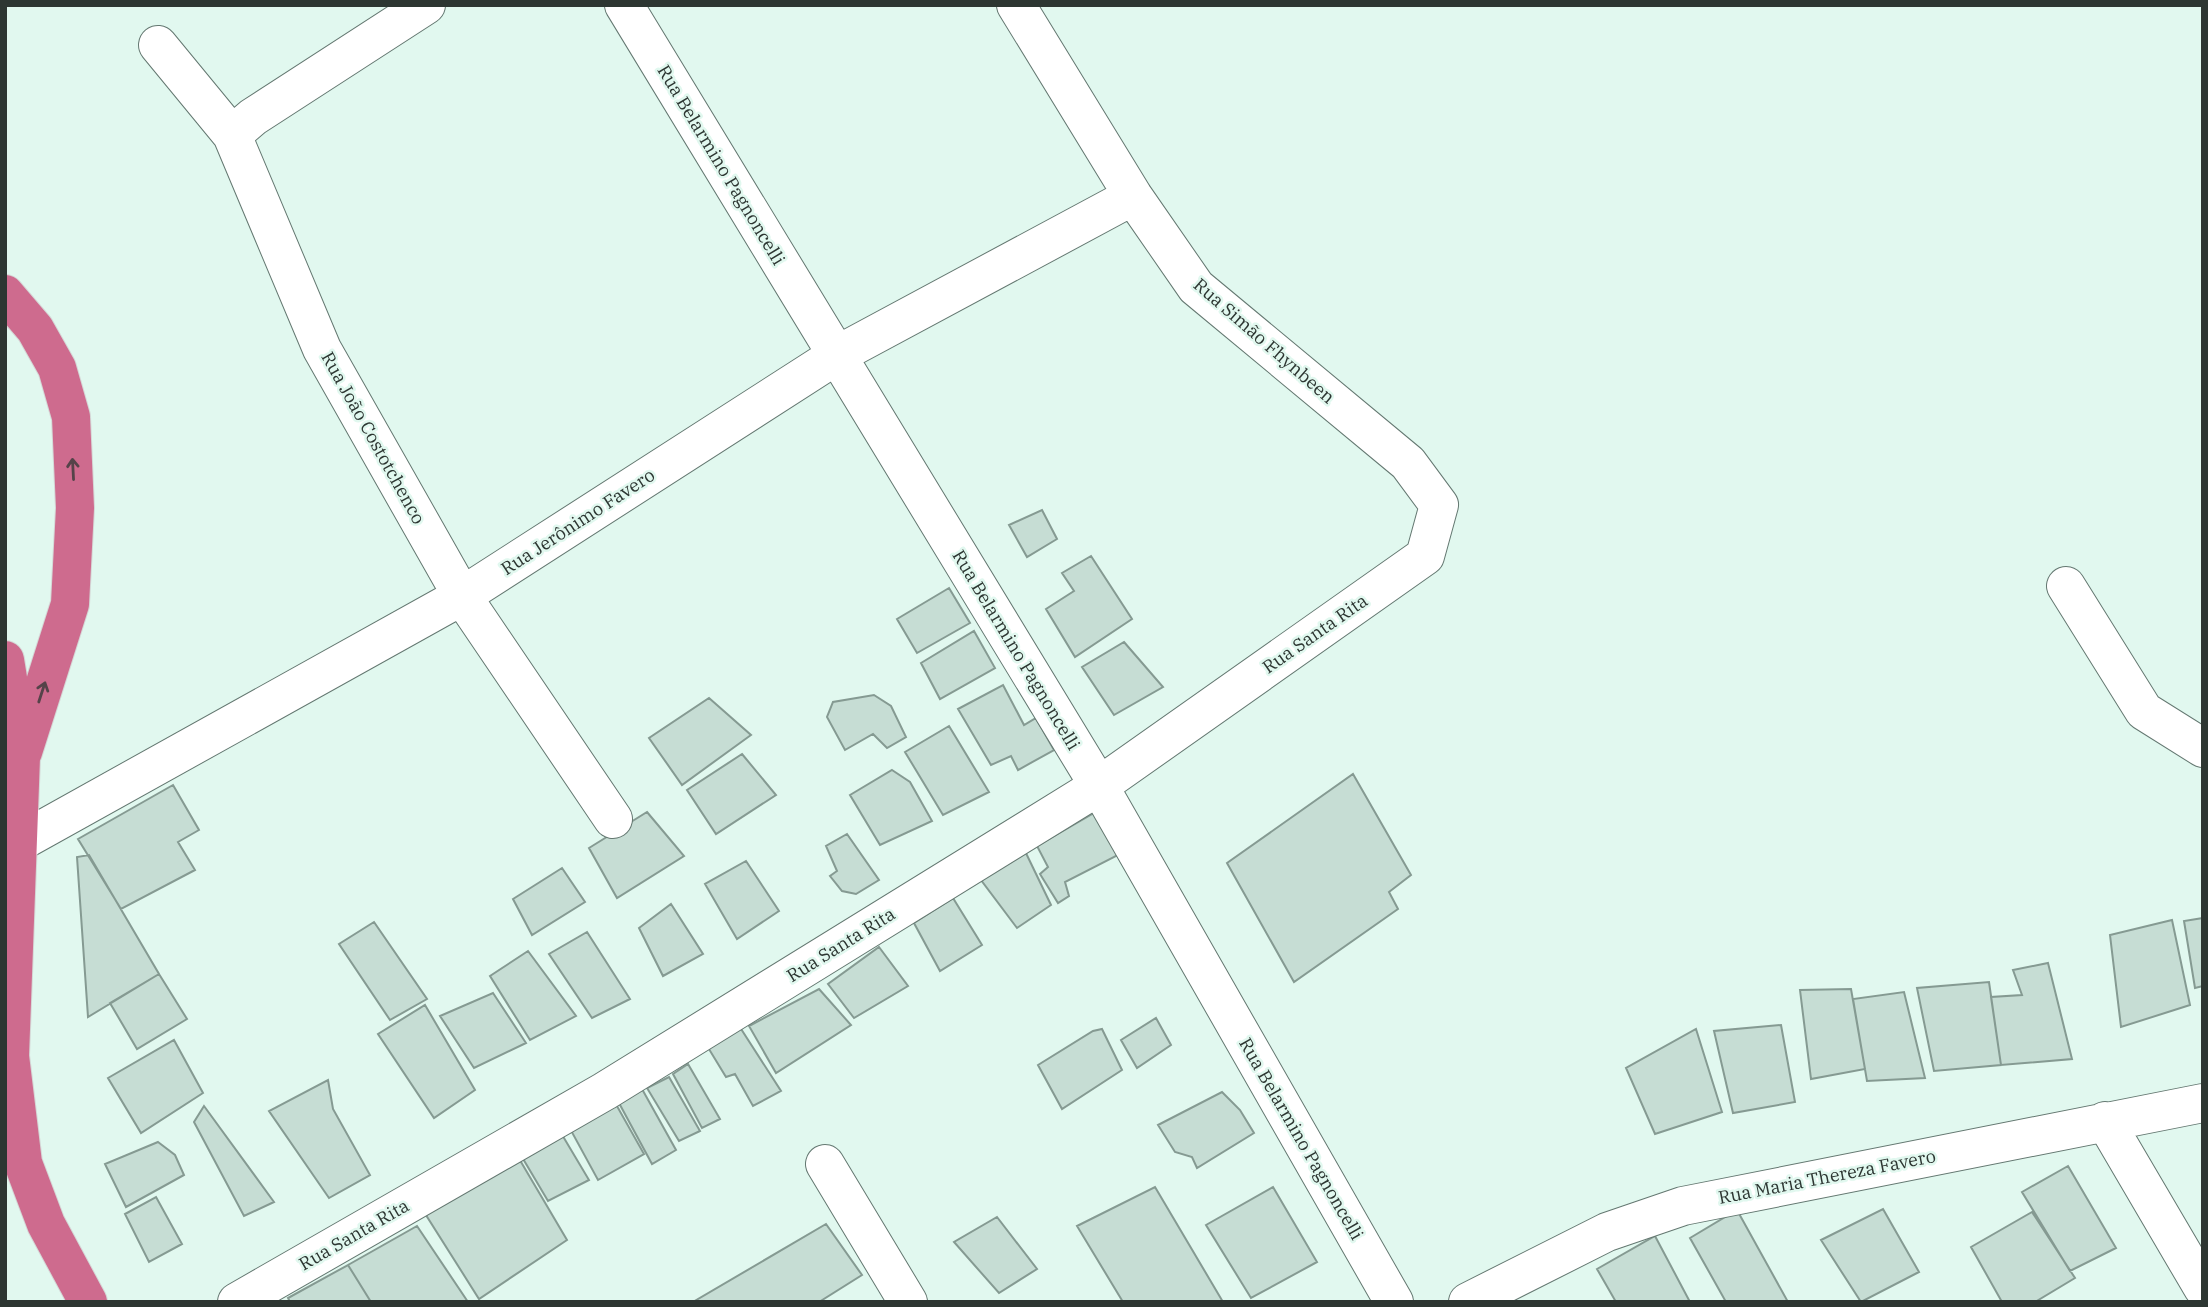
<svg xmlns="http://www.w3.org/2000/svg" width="2208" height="1307" viewBox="0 0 2208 1307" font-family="'IBM Plex Serif',serif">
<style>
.building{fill:#c6ddd4;stroke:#859a92;stroke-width:2}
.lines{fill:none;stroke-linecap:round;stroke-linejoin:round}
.street-casing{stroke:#647871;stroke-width:40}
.highway-casing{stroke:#d5d7d6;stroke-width:40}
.street{stroke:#fff;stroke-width:38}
.highway{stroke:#ce6b8e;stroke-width:38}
.oneway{stroke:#554349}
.labels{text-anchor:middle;stroke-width:5;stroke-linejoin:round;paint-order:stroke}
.street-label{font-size:18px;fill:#2d3632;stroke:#e1f8ef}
</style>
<rect width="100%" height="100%" fill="#e1f8ef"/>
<path class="building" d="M1042 510 1057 539 1027 557 1009 525Z
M1091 556 1132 619 1075 657 1046 609 1074 591 1062 573Z
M949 588 970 623 917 653 897 619Z
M974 631 995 668 940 699 921 663Z
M1124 642 1163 687 1114 715 1082 667Z
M1003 685 1024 725 1036 718 1054 750 1018 770 1011 756 991 765 958 709Z
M874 695 891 706 906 737 887 748 873 734 845 750 827 717 833 702Z
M709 698 751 735 682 785 649 738Z
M949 726 989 792 943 815 905 752Z
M742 754 776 795 716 834 687 790Z
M892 770 910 782 932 821 880 845 850 795Z
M1353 774 1411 875 1389 892 1398 909 1294 982 1227 863Z
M173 785 199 830 178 842 195 870 121 909 78 839Z
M647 812 684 856 617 898 589 848Z
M1094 813 1122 853 1065 882 1069 896 1058 903 1040 874 1048 867 1037 846Z
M847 834 879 880 856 894 842 891 830 876 837 871 826 846Z
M1024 849 1051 905 1017 928 978 876Z
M89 855 159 974 88 1017 77 857Z
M746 861 779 911 737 939 705 884Z
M562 868 585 902 532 935 513 899Z
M953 898 982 945 940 971 914 923Z
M671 904 703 954 663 976 639 928Z
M2203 918V986L2195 988 2184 921Z
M2172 920 2190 1005 2121 1027 2110 935Z
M374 922 427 999 390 1020 339 944Z
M587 932 630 999 592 1018 549 954Z
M879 947 908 986 854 1018 828 984Z
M528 951 576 1016 530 1040 490 976Z
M2048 963 2072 1059 2001 1065 1991 997 2022 995 2013 970Z
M159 974 187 1019 137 1049 110 1003Z
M1989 982 2001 1065 1934 1071 1917 988Z
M819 989 851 1025 776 1073 749 1026Z
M1851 989 1865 1069 1811 1079 1800 990Z
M1904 992 1925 1078 1867 1081 1853 999Z
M493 993 526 1043 474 1068 440 1016Z
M425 1005 475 1090 434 1118 378 1034Z
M734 1018 781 1091 753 1106 735 1074 726 1077 701 1036Z
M1156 1018 1171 1045 1137 1068 1121 1040Z
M1781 1025 1795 1102 1733 1113 1714 1031Z
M1102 1029 1122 1070 1062 1109 1038 1065 1093 1031Z
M1696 1029 1722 1112 1655 1134 1626 1068Z
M174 1040 203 1093 141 1133 108 1078Z
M688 1064 720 1119 702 1128 673 1074Z
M669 1077 700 1131 679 1141 647 1088Z
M328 1080 333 1109 370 1175 329 1198 269 1111Z
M642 1089 676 1150 652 1164 619 1103Z
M1222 1092 1240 1110 1254 1133 1197 1168 1192 1157 1175 1152 1158 1125Z
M613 1099 644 1154 598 1180 568 1125Z
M204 1106 274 1202 244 1216 194 1122Z
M561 1133 589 1180 548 1201 522 1157Z
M158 1142 175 1155 184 1175 126 1207 105 1164Z
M511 1145 567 1240 479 1299 419 1204Z
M2068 1166 2116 1248 2070 1271 2022 1192Z
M1155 1187 1223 1302H1123L1077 1226Z
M1273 1187 1317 1262 1251 1298 1206 1225Z
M156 1197 182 1244 149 1262 125 1214Z
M1883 1209 1919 1272 1861 1302 1821 1240Z
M1737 1210 1788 1302H1726L1690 1238Z
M2032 1212 2075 1278 2035 1302H2002L1971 1247Z
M997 1217 1037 1269 999 1293 954 1242Z
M826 1224 862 1275 819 1302H693Z
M417 1226 468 1302H371L348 1265Z
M1655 1236 1690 1302H1616L1597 1269Z
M348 1265 371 1302H290L288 1298Z"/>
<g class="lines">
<g class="street-casing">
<path id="street" d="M624 5 1099 786 1394 1302
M158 45 232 135 322 349 462 596 613 819
M232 135 253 117 426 5
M2066 586 2144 711 2203 748
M20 842 462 596 837 355 1133 196
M2105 1121 2203 1288
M825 1164 908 1302
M237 1302 605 1091 1099 786 1425 556 1439 505 1408 463 1196 287 1133 196 1016 5
M1468 1302 1607 1232 1683 1206 2203 1103"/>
</g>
<g class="highway-casing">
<path id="highway" d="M5 294 35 329 57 368 71 417 75 508 70 604 23 752
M5 660 21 757 10 1056 23 1163 46 1224 88 1302"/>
</g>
<use href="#street" class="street"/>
<use href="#highway" class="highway"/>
</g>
<defs><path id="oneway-shaft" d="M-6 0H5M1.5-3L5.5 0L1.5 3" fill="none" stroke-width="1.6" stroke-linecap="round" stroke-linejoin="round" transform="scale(1.75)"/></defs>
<g class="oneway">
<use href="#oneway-shaft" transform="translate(73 469) rotate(-93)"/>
<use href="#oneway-shaft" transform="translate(42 692) rotate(-72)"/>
</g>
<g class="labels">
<g class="street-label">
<text transform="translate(721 165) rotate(59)" y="6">Rua Belarmino Pagnoncelli</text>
<text transform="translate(1264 341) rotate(41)" y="6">Rua Simão Fhynbeen</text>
<text transform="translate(373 438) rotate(61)" y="6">Rua João Costotchenco</text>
<text transform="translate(578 522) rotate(-33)" y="6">Rua Jerônimo Favero</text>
<text transform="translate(1315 634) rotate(-35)" y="6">Rua Santa Rita</text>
<text transform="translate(1016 650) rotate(59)" y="6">Rua Belarmino Pagnoncelli</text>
<text transform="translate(841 945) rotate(-32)" y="6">Rua Santa Rita</text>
<text transform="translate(1301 1139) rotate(60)" y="6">Rua Belarmino Pagnoncelli</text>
<text transform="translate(1827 1177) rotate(-11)" y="6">Rua Maria Thereza Favero</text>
<text transform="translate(354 1235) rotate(-30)" y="6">Rua Santa Rita</text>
</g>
</g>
<rect width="2208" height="1307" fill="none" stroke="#2d3632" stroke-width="14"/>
</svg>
